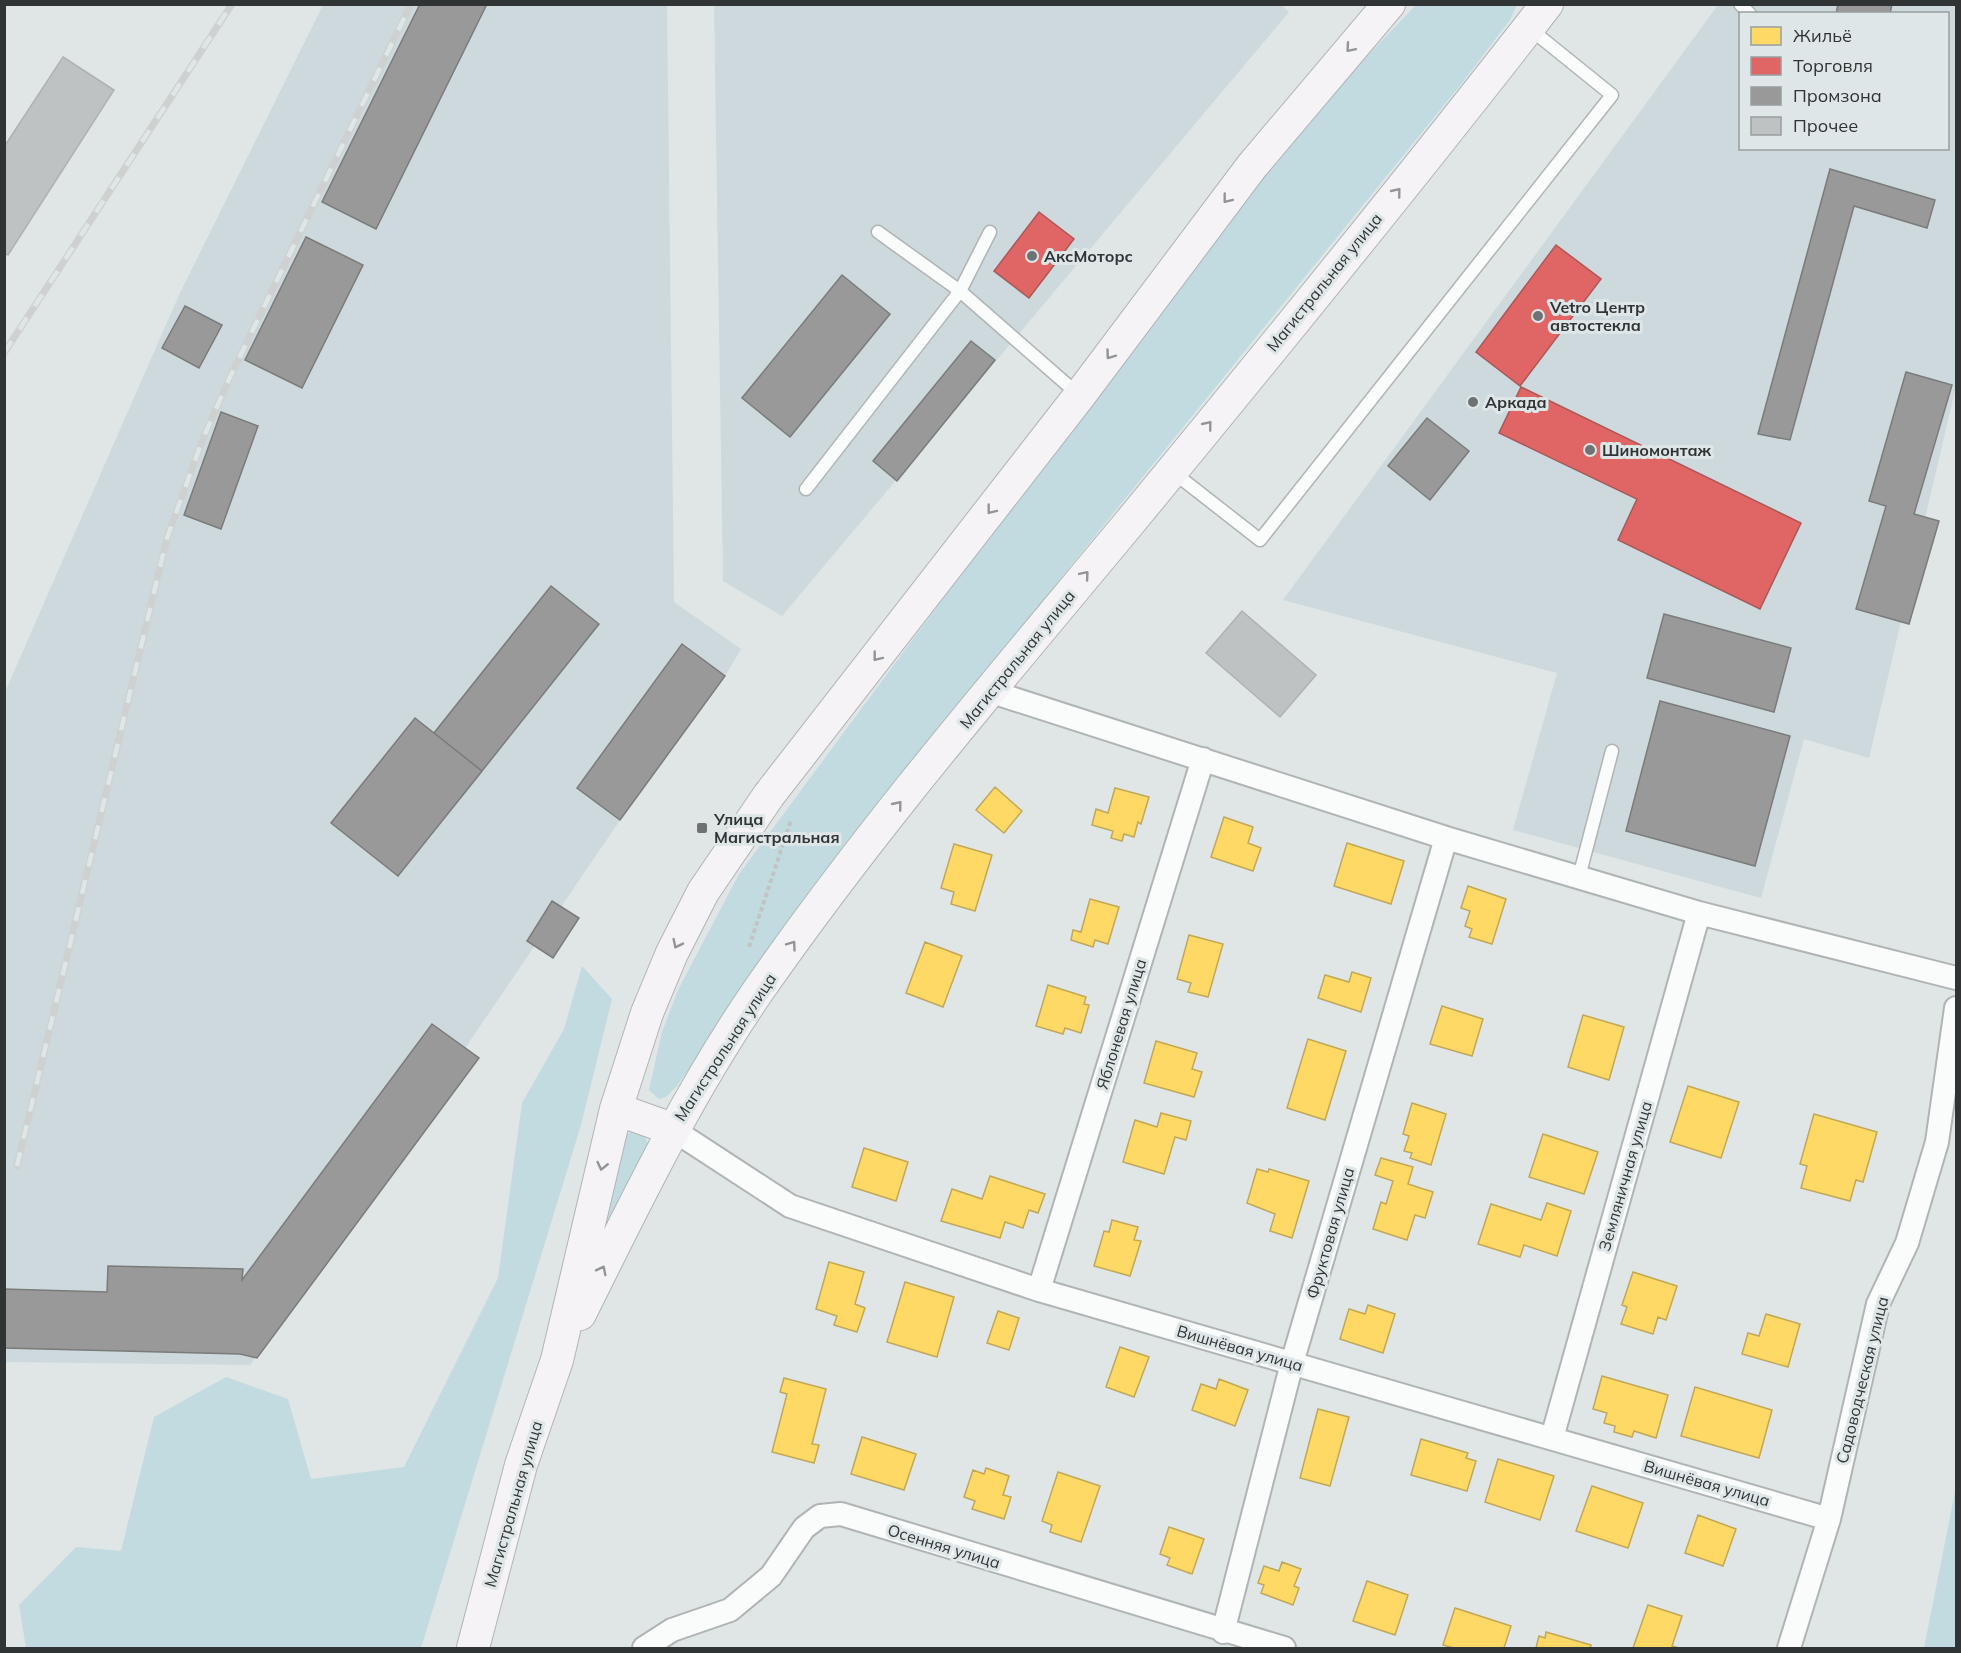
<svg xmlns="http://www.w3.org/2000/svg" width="1961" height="1653" viewBox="0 0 1961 1653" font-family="Mulish,sans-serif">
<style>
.built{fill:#cdd9dc;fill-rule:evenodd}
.green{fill:#c2dbe1}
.homes{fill:#ffd966;stroke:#c1a857;stroke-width:1.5}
.shops{fill:#e06666;stroke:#ac5757;stroke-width:1.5}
.industry{fill:#999;stroke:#7a7b7b;stroke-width:1.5}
.building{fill:#bec2c3;stroke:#afb2b3;stroke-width:1.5}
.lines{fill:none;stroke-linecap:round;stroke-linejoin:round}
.lane-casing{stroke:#b0b4b4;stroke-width:15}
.street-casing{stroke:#b0b4b4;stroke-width:26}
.secondary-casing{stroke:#b0b4b4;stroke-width:34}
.path{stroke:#c2c4c4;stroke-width:4;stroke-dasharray:4.5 3;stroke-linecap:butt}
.lane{stroke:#fafbfb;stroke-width:12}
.street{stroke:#fafbfb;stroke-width:22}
.secondary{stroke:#f5f3f5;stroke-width:32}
.rail-casing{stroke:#cfd1d1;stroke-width:7}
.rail{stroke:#dee6e8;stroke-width:4.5;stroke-dasharray:14;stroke-linecap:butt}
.oneway{stroke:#939495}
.poi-dot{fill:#6e7273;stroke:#dee6e8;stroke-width:2}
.labels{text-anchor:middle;stroke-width:6;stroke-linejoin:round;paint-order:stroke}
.poi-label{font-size:16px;font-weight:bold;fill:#313435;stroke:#dee6e8;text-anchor:start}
.street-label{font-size:16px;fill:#313435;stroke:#dee6e8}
</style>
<rect width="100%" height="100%" fill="#e0e5e6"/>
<path class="built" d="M1280 4 1289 12 782 616 723 581 714 5Z
M323 5H667L674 602 741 649 725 676 620 820 250 1365 5 1362V692L179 295Z
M1718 5H1956V386L1869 758 1804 739 1761 898 1513 830 1557 673 1283 600ZM1740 14H1948V148H1740Z"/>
<path class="green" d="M1416 5H1517L1510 20 1462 83 846 843 677 1086 666 1097 659 1099 649 1090 662 1032 678 990 739 874 1185 272 1346 78Z
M582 966 612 999 581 1125 421 1648H26L19 1605 76 1547 121 1551 154 1417 226 1377 288 1399 311 1479 404 1467 498 1278 522 1103 564 1029Z
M635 1130C644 1132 646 1137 648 1146L586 1278 627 1134Z
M1956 1487V1648H1924Z"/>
<path class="homes" d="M995 787 1022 811 1004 833 976 810Z
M1115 788 1149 797 1141 824 1138 822 1134 837 1124 834 1122 841 1111 838 1113 831 1092 825 1096 809 1108 813Z
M1224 817 1253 827 1248 843 1261 848 1253 871 1211 857Z
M1347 843 1404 861 1391 904 1334 886Z
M954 844 992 855 975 911 951 904 954 892 941 888Z
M1468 886 1506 899 1492 944 1469 937 1472 929 1465 926 1470 911 1461 908Z
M1090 899 1119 907 1108 944 1095 940 1093 947 1071 940 1073 930 1081 932Z
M1189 935 1223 944 1208 997 1188 992 1191 983 1177 979Z
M925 942 962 956 943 1007 906 993Z
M1352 972 1371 978 1361 1012 1318 998 1325 975 1349 982Z
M1048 985 1086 997 1084 1004 1089 1005 1081 1033 1065 1028 1063 1034 1036 1026Z
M1442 1006 1483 1019 1472 1056 1430 1044Z
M1583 1015 1624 1027 1609 1080 1568 1067Z
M1308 1039 1346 1051 1325 1120 1287 1108Z
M1156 1041 1197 1053 1192 1069 1202 1072 1194 1097 1144 1083Z
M1688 1086 1739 1102 1721 1158 1670 1142Z
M1412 1103 1446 1114 1431 1165 1410 1158 1412 1153 1404 1151 1409 1136 1403 1134Z
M1161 1113 1191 1121 1186 1140 1175 1137 1164 1174 1123 1162 1135 1120 1157 1127Z
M1814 1114 1877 1132 1863 1182 1856 1180 1850 1201 1801 1188 1807 1166 1800 1164Z
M1543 1134 1598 1152 1584 1194 1529 1177Z
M864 1148 908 1162 896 1201 852 1187Z
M1381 1158 1413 1167 1408 1184 1433 1192 1425 1218 1415 1215 1407 1240 1373 1229 1381 1202 1386 1204 1393 1181 1375 1175Z
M1257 1169 1268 1172 1269 1169 1309 1181 1292 1238 1270 1231 1275 1214 1247 1203Z
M990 1176 1045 1194 1038 1213 1029 1210 1023 1228 1005 1222 1000 1238 941 1221 952 1189 982 1199Z
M1547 1203 1571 1211 1557 1256 1524 1245 1520 1257 1478 1244 1491 1204 1541 1220Z
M1112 1220 1138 1227 1134 1240 1141 1241 1130 1276 1094 1266 1104 1231 1109 1232Z
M829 1262 864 1272 855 1304 865 1308 857 1332 834 1325 837 1316 816 1309Z
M1633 1272 1677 1286 1666 1320 1658 1317 1653 1334 1621 1324 1627 1307 1622 1305Z
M905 1282 954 1297 937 1357 887 1342Z
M1368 1305 1395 1314 1383 1353 1340 1339 1349 1309 1365 1314Z
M998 1311 1019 1318 1009 1350 987 1343Z
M1766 1314 1800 1324 1788 1367 1742 1354 1748 1333 1759 1336Z
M1120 1347 1149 1357 1134 1397 1106 1387Z
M1602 1376 1668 1395 1656 1438 1634 1431 1632 1437 1614 1432 1615 1426 1604 1423 1607 1413 1593 1409Z
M784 1378 826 1389 812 1444 819 1445 814 1463 772 1452 787 1394 780 1392Z
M1219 1379 1248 1390 1235 1426 1192 1410 1201 1384 1216 1389Z
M1695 1387 1772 1410 1759 1458 1681 1436Z
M1318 1409 1349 1417 1330 1486 1300 1478Z
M862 1437 916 1454 904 1490 851 1474Z
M1421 1439 1468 1453 1466 1458 1476 1461 1467 1491 1411 1475Z
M1498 1459 1554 1476 1540 1520 1485 1502Z
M986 1468 1009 1476 1003 1495 1011 1497 1004 1519 972 1509 975 1501 964 1497 973 1470 984 1474Z
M1058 1472 1100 1486 1081 1542 1050 1532 1052 1525 1042 1521Z
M1592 1486 1643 1503 1628 1548 1576 1531Z
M1698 1515 1736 1529 1723 1566 1685 1553Z
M1169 1527 1204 1539 1192 1574 1167 1565 1170 1558 1160 1554Z
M1282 1562 1301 1569 1294 1586 1299 1588 1293 1605 1261 1593 1264 1585 1258 1583 1264 1566 1279 1571Z
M1367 1581 1408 1595 1395 1635 1353 1621Z
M1648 1605 1682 1616 1672 1646 1679 1648H1633Z
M1455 1608 1511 1626 1504 1648H1454L1443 1645Z
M1546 1632 1591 1645 1590 1648H1536L1539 1636 1545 1638Z"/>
<path class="shops" d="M1039 212 1074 239 1029 298 994 271Z
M1556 245 1601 279 1520 386 1476 352Z
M1521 387 1801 523 1760 609 1618 540 1637 499 1499 433Z"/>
<path class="industry" d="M420 4H487L376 229 322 202Z
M1838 4H1892L1890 14H1836Z
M1830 169 1935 200 1927 228 1854 206 1790 440 1758 434Z
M306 237 363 265 302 388 245 360Z
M842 275 890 314 790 437 742 398Z
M185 306 222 325 199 368 162 348Z
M971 341 995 360 897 481 873 461Z
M1906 372 1952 385 1914 514 1939 521 1909 624 1856 609 1886 506 1869 501Z
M221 412 258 426 221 529 184 515Z
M1427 418 1469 451 1430 500 1388 466Z
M551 586 599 624 482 771 434 733Z
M1664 614 1791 648 1774 712 1647 678Z
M682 644 725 676 620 820 577 788Z
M1660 701 1790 736 1755 866 1626 831Z
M415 718 482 771 398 876 331 823Z
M552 901 579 918 553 958 527 941Z
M432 1024 479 1058 257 1358 240 1354 4 1348V1289L107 1292 108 1266 243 1269 242 1280Z"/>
<path class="building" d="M63 57 114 90 8 255 4 253V147Z
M1242 611 1316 675 1280 717 1206 653Z"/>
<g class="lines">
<g class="lane-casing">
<path id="lane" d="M1740 4 1750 14
M878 232 960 291 990 232
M1173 472 1260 540 1612 95 1529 28
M806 489 960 291 1079 395
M1579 877 1612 751"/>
</g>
<g class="street-casing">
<path id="street" d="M989 691 1446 838 1699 913 1956 978
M672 1129 790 1206 1039 1290 1829 1519
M1039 1290 1203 759
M1552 1438 1699 913
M1223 1632 1292 1363 1446 838
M644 1648 672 1630 730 1610 771 1576 804 1528 820 1516 841 1514 1284 1648
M1789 1648 1829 1519 1878 1304 1907 1243 1937 1142 1956 1008"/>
</g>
<g class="secondary-casing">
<path id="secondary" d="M616 1109 672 1129
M580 1314C635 1203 688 1093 758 991 872 827 1003 675 1130 522 1271 351 1411 179 1547 4
M473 1648 521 1465 557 1360 616 1109 647 1013 672 953 703 892 769 795 1080 395 1252 166 1389 4"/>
</g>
<path class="path" d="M749 947 791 820"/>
<use href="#lane" class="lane"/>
<use href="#street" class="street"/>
<use href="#secondary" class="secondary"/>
<g class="rail-casing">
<path id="rail" d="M4 353 232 4
M17 1166 167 538 202 441 230 377 411 4"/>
</g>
<use href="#rail" class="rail"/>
</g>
<defs><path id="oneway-chevron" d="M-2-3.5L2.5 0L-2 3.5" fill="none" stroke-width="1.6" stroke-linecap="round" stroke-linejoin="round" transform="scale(1.5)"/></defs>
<g class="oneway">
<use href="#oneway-chevron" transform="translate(1350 48) rotate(131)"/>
<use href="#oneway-chevron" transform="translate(1397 192) rotate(-51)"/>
<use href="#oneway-chevron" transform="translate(1227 199) rotate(128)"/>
<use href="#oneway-chevron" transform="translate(1110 355) rotate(126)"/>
<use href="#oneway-chevron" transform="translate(1208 425) rotate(-51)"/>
<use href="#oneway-chevron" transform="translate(991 510) rotate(128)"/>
<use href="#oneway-chevron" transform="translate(1085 575) rotate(-50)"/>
<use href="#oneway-chevron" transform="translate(877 657) rotate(128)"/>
<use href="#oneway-chevron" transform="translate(898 805) rotate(-51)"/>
<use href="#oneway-chevron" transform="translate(677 944) rotate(116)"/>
<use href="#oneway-chevron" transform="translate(792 945) rotate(-54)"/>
<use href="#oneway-chevron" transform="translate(602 1166) rotate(103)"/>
<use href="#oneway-chevron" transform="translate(602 1270) rotate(-63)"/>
</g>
<g class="poi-dot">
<circle cx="1032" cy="256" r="6"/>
<circle cx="1538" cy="316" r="6"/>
<circle cx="1473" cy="402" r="6"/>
<circle cx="1590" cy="450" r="6"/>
<rect x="696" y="822" width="12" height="12" rx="3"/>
</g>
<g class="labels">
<g class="poi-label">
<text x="1044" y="262">АксМоторс</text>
<text x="1550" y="313">Vetro Центр<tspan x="1550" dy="18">автостекла</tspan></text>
<text x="1485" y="408">Аркада</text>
<text x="1602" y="456">Шиномонтаж</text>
<text x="714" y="825">Улица<tspan x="714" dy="18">Магистральная</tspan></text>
</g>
<g class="street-label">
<text transform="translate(1324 282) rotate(-51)" y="6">Магистральная улица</text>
<text transform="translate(1017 659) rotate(-51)" y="6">Магистральная улица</text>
<text transform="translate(1121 1024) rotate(-73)" y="6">Яблоневая улица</text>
<text transform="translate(725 1047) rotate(-57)" y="6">Магистральная улица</text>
<text transform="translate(1625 1176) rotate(-74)" y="6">Земляничная улица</text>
<text transform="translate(1330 1233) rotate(-74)" y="6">Фруктовая улица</text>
<text transform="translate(1240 1348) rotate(16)" y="6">Вишнёвая улица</text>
<text transform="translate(1862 1380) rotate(-76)" y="6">Садоводческая улица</text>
<text transform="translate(1707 1483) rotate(16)" y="6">Вишнёвая улица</text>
<text transform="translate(513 1504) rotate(-74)" y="6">Магистральная улица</text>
<text transform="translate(944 1546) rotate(17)" y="6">Осенняя улица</text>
</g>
</g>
<rect width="1961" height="1653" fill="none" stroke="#313435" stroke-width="12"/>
<rect x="1739" y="12" width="210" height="138" fill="#dee6e8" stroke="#999fa0" stroke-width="1.5"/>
<rect x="1751" y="27" width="30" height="18" fill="#ffd966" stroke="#999fa0" stroke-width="1.5"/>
<text x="1793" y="42" font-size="18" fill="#313435">Жильё</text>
<rect x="1751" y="57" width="30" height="18" fill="#e06666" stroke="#999fa0" stroke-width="1.5"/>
<text x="1793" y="72" font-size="18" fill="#313435">Торговля</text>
<rect x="1751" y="87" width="30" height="18" fill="#999999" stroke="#999fa0" stroke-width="1.5"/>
<text x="1793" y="102" font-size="18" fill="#313435">Промзона</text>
<rect x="1751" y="117" width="30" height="18" fill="#bec2c3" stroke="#999fa0" stroke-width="1.5"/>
<text x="1793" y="132" font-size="18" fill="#313435">Прочее</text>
</svg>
